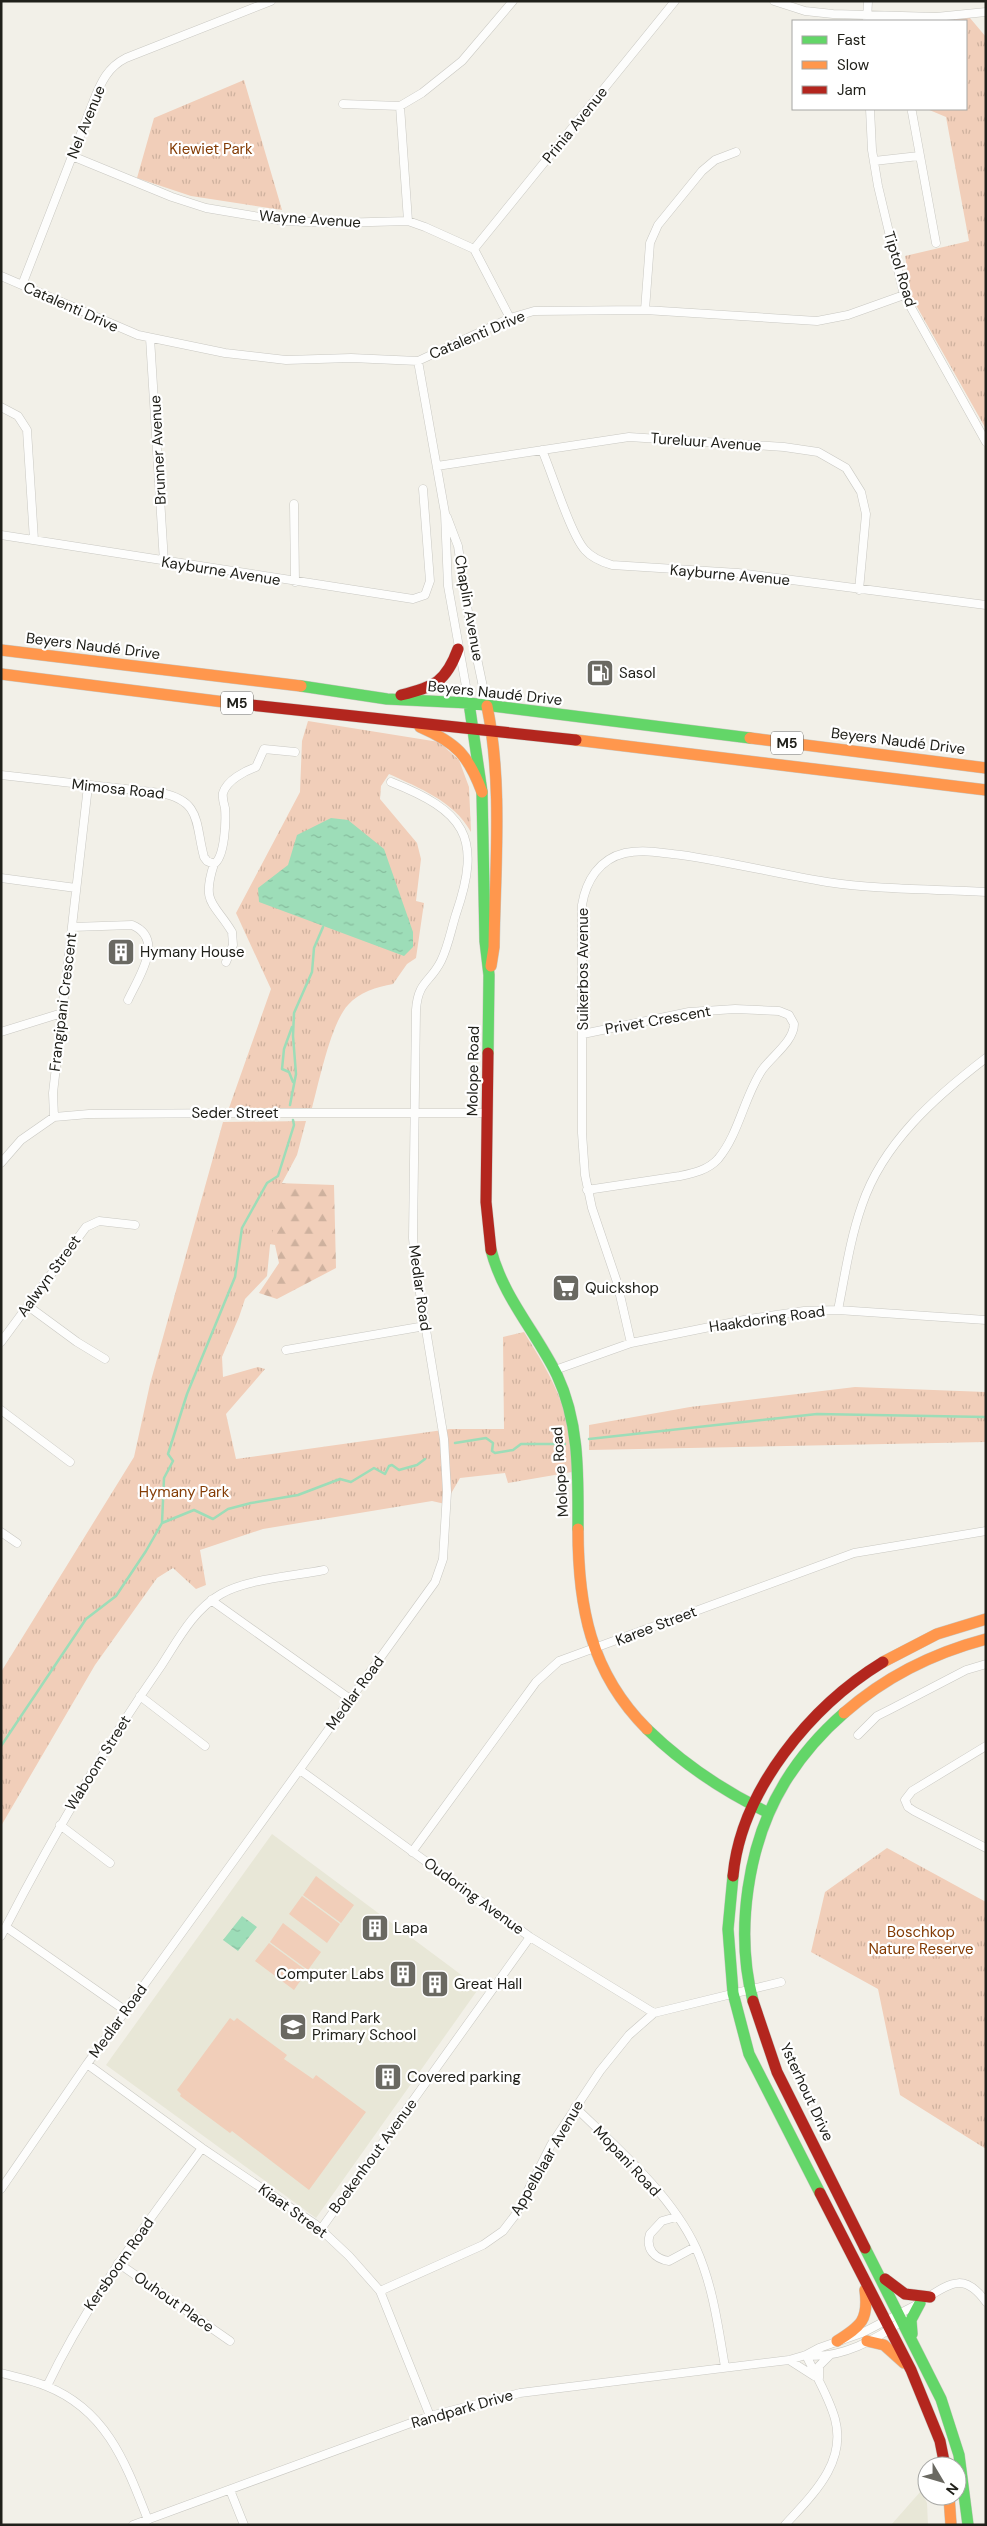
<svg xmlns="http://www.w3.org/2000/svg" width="987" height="2526" viewBox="0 0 987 2526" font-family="'DM Sans',sans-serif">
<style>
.built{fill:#e8e7d7}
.grass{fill:#f1ceb9}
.forest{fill:url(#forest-firs)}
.park{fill:url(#park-tufts)}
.water{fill:url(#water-ripples)}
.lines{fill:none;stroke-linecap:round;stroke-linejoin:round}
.stream{stroke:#9dddb8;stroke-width:2.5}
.street-casing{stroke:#c9c8c2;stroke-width:9}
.fast-casing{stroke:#c9c8c2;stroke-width:12}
.slow-casing{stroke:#c9c8c2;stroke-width:12}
.jam-casing{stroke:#c9c8c2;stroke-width:12}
.street{stroke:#fdfdfc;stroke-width:8}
.fast{stroke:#63d668;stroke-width:11}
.slow{stroke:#ff974d;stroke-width:11}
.jam{stroke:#b3261e;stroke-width:11}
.labels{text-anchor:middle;stroke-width:4.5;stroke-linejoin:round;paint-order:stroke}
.shield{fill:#fff;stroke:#63635f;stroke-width:1}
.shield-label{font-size:14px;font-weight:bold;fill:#20201a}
.street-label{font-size:15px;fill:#20201a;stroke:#fff}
.park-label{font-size:15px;fill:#843c05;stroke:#fff}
.poi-label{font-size:15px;fill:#20201a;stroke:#fff;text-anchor:start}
</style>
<defs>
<pattern id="forest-firs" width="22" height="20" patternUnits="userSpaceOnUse" patternTransform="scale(1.25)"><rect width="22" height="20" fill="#f1ceb9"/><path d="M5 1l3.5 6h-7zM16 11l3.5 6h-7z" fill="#ceb19e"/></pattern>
<pattern id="park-tufts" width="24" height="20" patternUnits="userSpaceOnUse" patternTransform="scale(1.25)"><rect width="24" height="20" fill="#f1ceb9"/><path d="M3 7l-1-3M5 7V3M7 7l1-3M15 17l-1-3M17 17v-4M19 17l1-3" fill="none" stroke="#ceb19e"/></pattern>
<pattern id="water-ripples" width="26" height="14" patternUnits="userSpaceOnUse" patternTransform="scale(1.25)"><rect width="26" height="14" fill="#9dddb8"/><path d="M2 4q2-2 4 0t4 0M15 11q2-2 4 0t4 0" fill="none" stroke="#87bd9e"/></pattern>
</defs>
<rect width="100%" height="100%" fill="#f2f0e8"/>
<path class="built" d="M272 1834 479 1988 316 2218 106 2065Z
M921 2491 927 2503 928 2525H891Z"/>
<path class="grass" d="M316 1876 354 1905 341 1923 303 1895Z
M302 1896 340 1924 327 1943 289 1914Z
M283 1923 321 1952 308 1970 270 1942Z
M269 1943 307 1971 294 1990 255 1961Z
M230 2018 234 2021 237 2018 287 2055 284 2059 313 2079 316 2075 366 2112 309 2190 232 2131 230 2133 180 2096 181 2094 177 2090Z"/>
<path class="forest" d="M278 1183 334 1185 336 1268 277 1299 259 1293 279 1263 275 1245 264 1243Z"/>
<path class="park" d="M970 18 986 37V429L912 298 905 256 969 241 946 117 927 109H966V21H875V19Z
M244 80 282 210 191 196 137 178 154 118Z
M308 721 439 742 459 760 469 787 471 832C454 801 419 788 389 774L381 786 380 799 417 843 421 859 416 901 424 903 416 958 407 964 393 984C377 987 359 992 348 1005 331 1023 319 1082 312 1108H229L271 989 236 913 300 792 302 741Z
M306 1121 297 1155 282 1183 270 1245 267 1276 245 1299 239 1317 222 1357 223 1377 258 1367 265 1369 226 1414 236 1459 450 1429H504L503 1337 524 1332C555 1382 572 1412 572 1472L508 1483 505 1473 460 1478 445 1504 432 1501 263 1529 200 1550 206 1585 196 1589 173 1568 157 1578 95 1665 1 1826V1672L134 1457 150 1384 223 1122Z
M855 1387 986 1392V1442L589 1450V1425L690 1407Z
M887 1848 986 1902V2149L900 2095 878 1989 811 1952 825 1892Z"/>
<path class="water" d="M331 818 348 820 384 849 413 932V947L404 956 259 902 258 888 288 865 297 835Z
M242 1916 257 1927 238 1951 223 1940Z"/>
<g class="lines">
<path class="stream" d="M292 1027 284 1049 282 1069 289 1072 293 1082
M290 1105 296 1074 293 1036 294 1013 312 972 314 948 323 927
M589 1439 817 1414 986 1417
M455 1443 486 1438 493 1443 492 1451 495 1453 513 1450 521 1444H565
M162 1523 194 1510 213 1519 228 1509 251 1503 298 1495 340 1479 351 1482 374 1468 385 1474 389 1466 392 1465 399 1470 417 1465 425 1459
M1 1746 86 1619 116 1596 146 1551 162 1523 164 1478 173 1461 168 1454 187 1394 235 1277 242 1228 267 1183 278 1176 294 1125 293 1120"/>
<g class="street-casing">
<path id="street" d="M774 1 805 11 833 14 936 17 986 12
M867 21 868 1
M343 104 400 106
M400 106 422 93 462 61 513 1
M400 106 408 221
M870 109 872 150 878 186 904 295 986 442
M912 112 936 243
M72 156 172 197 206 208 284 221 335 223 408 221 425 227 474 249 510 318
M874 161 919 156
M474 249 675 1
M1 276 138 335 225 353 286 360 351 358 418 361 510 318 534 311 645 310 817 321 848 315 904 295
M22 285 94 100C101 82 108 67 126 58L271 1
M645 310 650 243 658 225 702 171 715 160 736 152
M150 338 164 562
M418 361 445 513 448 586 469 703
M1 407 18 416 27 430 34 540
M542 450C552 473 571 535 585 550 592 558 602 562 612 565L738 573 986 605
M437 466 629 437 784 447 818 452 846 468 861 492 866 514 859 590
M294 504 295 582
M447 517 458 546 470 625 487 706
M1 535 413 599 425 595 430 581 423 489
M1 775 161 793C202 801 195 824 204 857L207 861 214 864C225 857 226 821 225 808 224 804 222 798 223 793 227 780 245 771 256 767L264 749 295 752
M214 864C201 904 214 902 232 932L233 945 226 962
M1 878 76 888
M72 927 132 925C166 939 138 978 128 1000
M1 1032 62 1013
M583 1034 689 1012 735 1009 779 1011 789 1015 794 1024C794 1041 772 1056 762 1070 744 1097 739 1134 718 1159 708 1170 694 1173 680 1176L587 1190
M54 1117 53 1093 88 786
M1 1163 21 1140 54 1117 89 1114 250 1113H487
M28 1306 77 1342 105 1359
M838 1310C845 1275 850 1239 862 1205 883 1143 935 1097 986 1058
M1 1342 86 1227 99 1221 135 1225
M631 1343 617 1282 592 1208 585 1175 582 1133V905C586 881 599 859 625 853 644 849 663 853 681 855 730 862 778 874 827 882 879 890 933 889 986 892
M286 1350 425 1326
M555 1370 631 1343 749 1319 804 1311 838 1310 986 1320
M1 1410 70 1462
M1 1532 17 1543
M211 1600 350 1699
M140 1696 205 1746
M858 1735 877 1716 891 1709 966 1670 986 1664
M986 1746 912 1791 905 1800 908 1807 914 1811 986 1848
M300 1770 530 1937 654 2013
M60 1825 110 1863
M412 1852 536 1682 559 1661 854 1553 986 1531
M6 1927 126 2011
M1 1936C49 1843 101 1752 161 1666 178 1640 193 1610 221 1594 247 1579 294 1576 324 1570
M87 2064 202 2148 315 2224 349 2256 380 2291 430 2416
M575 2107C617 2148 671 2194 696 2248 713 2286 718 2326 725 2367
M1 2189 87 2064 435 1582 443 1559 447 1492 444 1439 416 1269 413 1238 416 1010C418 981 430 983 441 961 448 947 451 930 456 914 483 836 464 811 391 782
M676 2217 662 2221 650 2234C645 2249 655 2259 669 2261L695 2247
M321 2229 530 1937
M118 2263 230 2341
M380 2291 483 2245 503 2231 516 2214 551 2145 600 2071 629 2035 654 2013 781 1982
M927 2298C952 2281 966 2274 986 2302
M806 2355C839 2360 878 2339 904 2319
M789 2360 814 2376
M1 2373C16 2377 32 2380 46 2386 107 2410 126 2464 148 2520
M819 2378V2366L829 2356
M47 2386C89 2298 145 2226 202 2148
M230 2490 244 2525
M133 2525 430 2416 520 2393 789 2360 806 2355 819 2348 862 2333 920 2303
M785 2525C812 2495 847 2463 835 2419 829 2397 816 2376 806 2355"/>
</g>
<g class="fast-casing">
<path id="fast" d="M301 686 387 699 469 703 750 738
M469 703 482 792 485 941 489 975 488 1053
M491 1250C503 1297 536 1332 557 1375 580 1424 578 1477 578 1529
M647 1729C684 1765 723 1791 769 1813
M733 1876 728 1929 733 1993 749 2054 820 2193
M753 2001C735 1932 747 1844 785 1782 801 1756 821 1733 844 1713
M865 2248 941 2399 959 2455 968 2525
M912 2334 911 2320 920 2303"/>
</g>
<g class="slow-casing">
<path id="slow" d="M1 650 301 686
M1 674 232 703
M487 706C503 784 495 868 494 947L491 966
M420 727C457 743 468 755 482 792
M750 738 986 768
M576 740 986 790
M578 1529C578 1606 590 1672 647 1729
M883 1662 937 1634 986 1619
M844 1713C886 1676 933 1653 986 1639
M837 2341C861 2326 869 2320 865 2290
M867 2341 884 2345 904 2363
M949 2496 951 2525"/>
</g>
<g class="jam-casing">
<path id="jam" d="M401 695C434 687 446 682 458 649
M232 703 576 740
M488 1053 486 1202 491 1250
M733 1876C741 1790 811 1706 883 1662
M753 2001 777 2072 865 2248
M820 2193 911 2370 940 2441 945 2466
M885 2279 905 2294 930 2297"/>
</g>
<use href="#street" class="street"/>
<use href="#fast" class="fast"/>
<use href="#slow" class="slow"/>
<use href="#jam" class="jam"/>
</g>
<defs>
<g id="fuel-square" transform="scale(1.4375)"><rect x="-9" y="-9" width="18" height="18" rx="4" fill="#6a6962" stroke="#fff"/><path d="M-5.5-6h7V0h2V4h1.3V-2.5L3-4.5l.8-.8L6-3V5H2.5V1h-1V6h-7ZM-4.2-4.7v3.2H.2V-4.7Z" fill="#fff"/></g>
<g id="building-square" transform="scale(1.4375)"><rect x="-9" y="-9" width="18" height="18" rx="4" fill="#6a6962" stroke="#fff"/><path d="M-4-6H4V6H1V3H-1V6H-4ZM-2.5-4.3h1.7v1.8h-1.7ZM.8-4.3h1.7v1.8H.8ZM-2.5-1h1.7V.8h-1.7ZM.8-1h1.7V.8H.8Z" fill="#fff"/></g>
<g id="supermarket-square" transform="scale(1.4375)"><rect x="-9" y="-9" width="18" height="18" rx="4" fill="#6a6962" stroke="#fff"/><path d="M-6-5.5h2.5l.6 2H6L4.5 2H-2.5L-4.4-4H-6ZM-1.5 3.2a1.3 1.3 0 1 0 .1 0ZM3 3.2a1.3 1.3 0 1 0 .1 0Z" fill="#fff"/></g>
<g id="school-square" transform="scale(1.4375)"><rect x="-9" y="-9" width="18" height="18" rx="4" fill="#6a6962" stroke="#fff"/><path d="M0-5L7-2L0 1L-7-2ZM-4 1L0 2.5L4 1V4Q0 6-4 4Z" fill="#fff"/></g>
</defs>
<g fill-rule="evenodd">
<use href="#fuel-square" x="600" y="673"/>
<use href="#building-square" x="121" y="952"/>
<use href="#supermarket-square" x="566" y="1288"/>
<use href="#building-square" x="375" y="1928"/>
<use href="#building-square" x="403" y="1974"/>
<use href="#building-square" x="435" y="1984"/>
<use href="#school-square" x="293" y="2027"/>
<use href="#building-square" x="388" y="2077"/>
</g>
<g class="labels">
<g class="shield">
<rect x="221" y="691.5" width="32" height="23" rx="4"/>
<rect x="771" y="731.5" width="32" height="23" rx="4"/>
</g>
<g class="shield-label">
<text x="237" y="708">M5</text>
<text x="787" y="748">M5</text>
</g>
<g class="street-label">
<text transform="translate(86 122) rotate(-68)" y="5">Nel Avenue</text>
<text transform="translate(575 125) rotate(-51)" y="5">Prinia Avenue</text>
<text transform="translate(310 219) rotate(4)" y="5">Wayne Avenue</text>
<text transform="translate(900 269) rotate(73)" y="5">Tiptol Road</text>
<text transform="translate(71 307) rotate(24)" y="5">Catalenti Drive</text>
<text transform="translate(477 335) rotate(-23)" y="5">Catalenti Drive</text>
<text transform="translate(706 442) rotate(4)" y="5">Tureluur Avenue</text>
<text transform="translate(158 450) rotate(-93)" y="5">Brunner Avenue</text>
<text transform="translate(221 571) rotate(9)" y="5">Kayburne Avenue</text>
<text transform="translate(730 575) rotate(5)" y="5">Kayburne Avenue</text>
<text transform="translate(469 608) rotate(80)" y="5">Chaplin Avenue</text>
<text transform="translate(93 646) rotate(7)" y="5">Beyers Naudé Drive</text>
<text transform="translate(495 693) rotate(6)" y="5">Beyers Naudé Drive</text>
<text transform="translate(898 741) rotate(7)" y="5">Beyers Naudé Drive</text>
<text transform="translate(118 789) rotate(6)" y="5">Mimosa Road</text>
<text transform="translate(583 969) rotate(-90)" y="5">Suikerbos Avenue</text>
<text transform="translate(63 1002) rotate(-83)" y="5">Frangipani Crescent</text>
<text transform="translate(658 1020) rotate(-10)" y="5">Privet Crescent</text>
<text transform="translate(473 1071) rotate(-89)" y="5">Molope Road</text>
<text x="235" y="1118">Seder Street</text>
<text transform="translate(49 1276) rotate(-54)" y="5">Aalwyn Street</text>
<text transform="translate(420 1288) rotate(82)" y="5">Medlar Road</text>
<text transform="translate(767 1319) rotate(-8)" y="5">Haakdoring Road</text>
<text transform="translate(560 1472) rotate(-94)" y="5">Molope Road</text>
<text transform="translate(656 1626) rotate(-21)" y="5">Karee Street</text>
<text transform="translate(355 1693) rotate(-54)" y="5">Medlar Road</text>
<text transform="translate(98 1763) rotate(-58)" y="5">Waboom Street</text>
<text transform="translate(474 1896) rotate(36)" y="5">Oudoring Avenue</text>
<text transform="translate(118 2021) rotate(-54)" y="5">Medlar Road</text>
<text transform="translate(807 2092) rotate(65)" y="5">Ysterhout Drive</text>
<text transform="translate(373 2156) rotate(-54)" y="5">Boekenhout Avenue</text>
<text transform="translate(547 2158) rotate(-60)" y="5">Appelblaar Avenue</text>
<text transform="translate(627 2161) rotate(47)" y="5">Mopani Road</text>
<text transform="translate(293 2211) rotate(36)" y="5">Kiaat Street</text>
<text transform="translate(119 2264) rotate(-55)" y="5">Kersboom Road</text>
<text transform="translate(174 2302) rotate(35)" y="5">Ouhout Place</text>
<text transform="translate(462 2409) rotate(-16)" y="5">Randpark Drive</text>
</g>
<g class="park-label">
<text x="211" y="154">Kiewiet Park</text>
<text x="184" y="1497">Hymany Park</text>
<text x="921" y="1937">Boschkop<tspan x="921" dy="17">Nature Reserve</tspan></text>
</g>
<g class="poi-label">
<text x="619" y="678">Sasol</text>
<text x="140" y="957">Hymany House</text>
<text x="585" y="1293">Quickshop</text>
<text x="394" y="1933">Lapa</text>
<text x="384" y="1979" text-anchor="end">Computer Labs</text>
<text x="454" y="1989">Great Hall</text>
<text x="312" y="2023">Rand Park<tspan x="312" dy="17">Primary School</tspan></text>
<text x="407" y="2082">Covered parking</text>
</g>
</g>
<rect width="987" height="2526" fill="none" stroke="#20201a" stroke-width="5"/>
<rect x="792" y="20" width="175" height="90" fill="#ffffff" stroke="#a6a6a3"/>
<rect x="802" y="36" width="25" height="8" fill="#63d668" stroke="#a6a6a3"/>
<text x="837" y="45" font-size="15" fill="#20201a">Fast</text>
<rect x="802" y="61" width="25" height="8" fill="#ff974d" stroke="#a6a6a3"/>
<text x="837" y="70" font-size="15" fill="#20201a">Slow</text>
<rect x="802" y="86" width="25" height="8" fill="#b3261e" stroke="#a6a6a3"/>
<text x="837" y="95" font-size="15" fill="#20201a">Jam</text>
<g transform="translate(942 2481) rotate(128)"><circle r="24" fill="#ffffff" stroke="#a6a6a3"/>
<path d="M0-4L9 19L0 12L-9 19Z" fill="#6a6962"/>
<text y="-8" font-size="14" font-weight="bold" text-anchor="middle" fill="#20201a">N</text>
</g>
</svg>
